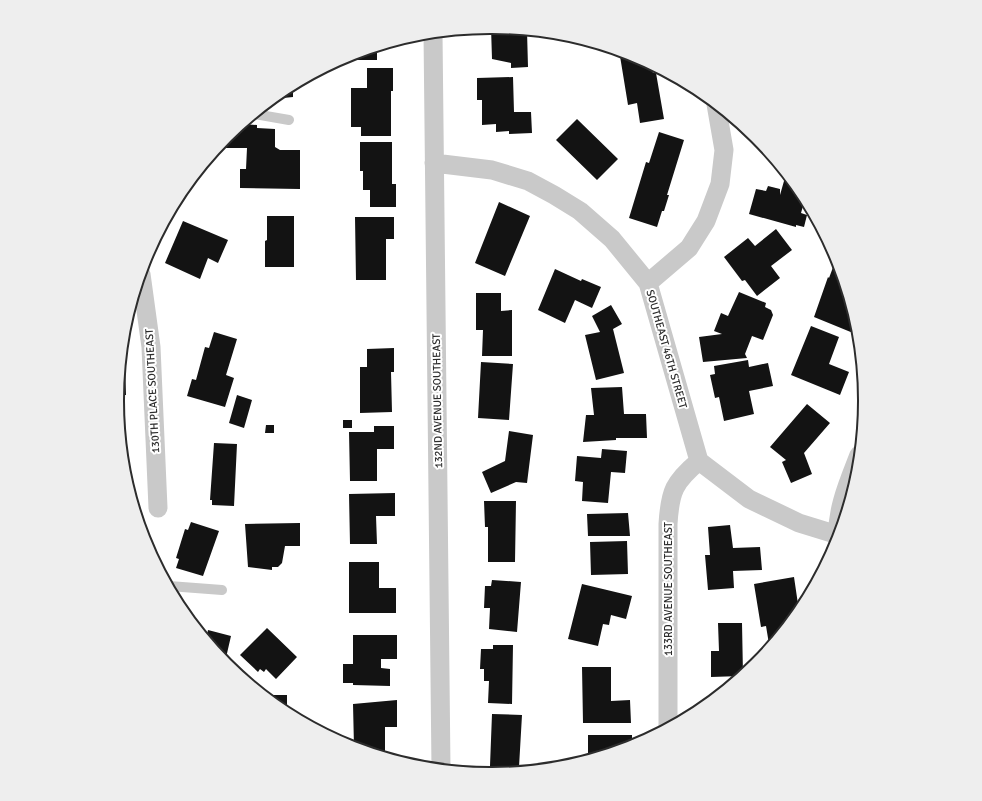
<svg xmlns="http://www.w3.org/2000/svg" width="982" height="801" viewBox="0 0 982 801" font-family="Signika,sans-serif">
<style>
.building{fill:#131313}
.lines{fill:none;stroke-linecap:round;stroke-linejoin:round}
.lane{stroke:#c9c9c9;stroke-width:10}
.street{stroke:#c9c9c9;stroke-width:19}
.labels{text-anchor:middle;stroke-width:4;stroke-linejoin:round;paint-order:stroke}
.street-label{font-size:11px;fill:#2c2c2c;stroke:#fff}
.rim{fill:none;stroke:#2c2c2c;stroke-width:2}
</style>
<rect width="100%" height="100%" fill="#fff"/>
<path class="building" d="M491 27 527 31 528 67 511 68V63L492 59Z
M377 47V60H344V58L348 55Z
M630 54 651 65 653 73H656L664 119 640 123 637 103 628 105 620 56Z
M367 68H393V91H391V136H361V127H351V88H367Z
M513 77 514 112H531L532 133 509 134V131L496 132V124L482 125V100H477V78Z
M293 85V97L273 99 284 90Z
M577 119 618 159 597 180 556 140Z
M242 124 257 125V128L275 129V147L280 150H300V189L240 188V169H246L247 148H224V140Z
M659 132 684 140 667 195H669L664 211H662L657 227 629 218 646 162 649 163Z
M360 142H392V184H396V207H370V190H363V171H360Z
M786 174 805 199 801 213 807 215 804 227 796 225V227L749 214 756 189 766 191 768 186 780 189V195Z
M499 202 530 216 505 276 475 263Z
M267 216H294V267H265V241L267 240Z
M355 217H394V239H386V280H356Z
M183 221 228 240 218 263 208 258 200 279 165 263Z
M776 229 792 250 771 266 780 278 757 296 745 280 742 281 724 257 748 238 755 246Z
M835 262 838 263 858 335 814 317 828 277 829 278Z
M555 269 581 281 582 279 601 287 592 308 575 300 565 323 538 310Z
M739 292 766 303 765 307 771 310 773 315 763 340 752 336 745 354 747 358 703 362 699 337 722 334 714 331 721 313 728 316Z
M476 293H501V311L512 310V356H482L483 330H476Z
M611 305 622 324 613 329 624 373 596 380 585 335 600 332 592 316Z
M811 326 839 337 829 364 849 372 840 395 791 375Z
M214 332 237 339 226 375 234 378 225 407 187 396 192 379 196 380 205 347 209 348Z
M394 348V372H391L392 412 360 413V367H367V349Z
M122 355H123V366H125L126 395H121L122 411H119L118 400Z
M748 360 749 367 768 363 773 386 749 391 754 414 724 421 719 397 715 398 710 375 715 374 714 366Z
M481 362 513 364 509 420 478 418Z
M622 387 624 414H646L647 438H616V440L583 442 586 415H594L591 388Z
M237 395 252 400 244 428 229 423Z
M807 404 830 423 804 453 812 474 791 483 782 462 786 460 770 447Z
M343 420H352V428H343Z
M266 425H274V433H265Z
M374 426H394V449H377V481H350L349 432H374Z
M509 431 533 435 527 483 516 482 491 493 482 472 505 461Z
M214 443 237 444 234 506 212 505V500H210Z
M602 449 627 451 625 473 611 472 608 503 582 501 583 482 575 481 577 456 601 458Z
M395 493V516H376L377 544H350L349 494Z
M484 501H516L515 562H488V527H485Z
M628 513 630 536H588L587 514Z
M191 522 219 531 203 576 176 568 179 559 176 558 185 529 188 530Z
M300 523V546H285L282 563 278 567H272V570L248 567 245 524Z
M730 525 733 548 760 547 762 570 733 571 734 588 708 590 705 555H710L708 527Z
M627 541 628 574 591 575 590 542Z
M349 562H379V588H396V613H349Z
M794 577 799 611 773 643 769 644 766 626 761 627 754 584Z
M492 580 521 582 517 632 489 629 490 608H484L485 586H491Z
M582 584 632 596 626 619 611 615 609 625 603 624 598 646 568 639Z
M718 623H742L743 675 741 676 711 677V651H719Z
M267 628 297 657 276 679 266 669 264 672 260 669 258 672 240 655Z
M208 630 231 636 225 662 201 634 207 635Z
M353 635H397V659H381V668L390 669V686L353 685V683H343V664H353Z
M493 645H513L512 704 488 703 489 681H484V669H480L481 649H493Z
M582 667H611V701L630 700 631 723H583Z
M264 695H287V713L283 711Z
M397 700V727H385V757L354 747 353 704Z
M492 714 522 715 519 767 490 766Z
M588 735H632V746L593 758V756H588Z"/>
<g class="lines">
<path class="lane" d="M254 114 289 120
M169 586 222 590"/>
<path class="street" d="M433 33 441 769
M434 163 492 170 528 181 554 195 580 211 612 239 648 283 699 461 749 499 799 523 838 535
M141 274 151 347 158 508
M648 283 689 248 706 221 720 184 724 150 716 104
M838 538C836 510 849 481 859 455
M668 727V524C670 491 674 482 699 461"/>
</g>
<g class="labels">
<g class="street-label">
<text transform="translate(667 349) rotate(74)" y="4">SOUTHEAST 46TH STREET</text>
<text transform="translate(152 391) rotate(-93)" y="4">130TH PLACE SOUTHEAST</text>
<text transform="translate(437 401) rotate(-91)" y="4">132ND AVENUE SOUTHEAST</text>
<text transform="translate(668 589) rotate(-90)" y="4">133RD AVENUE SOUTHEAST</text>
</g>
</g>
<path d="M0 0H982V801H0ZM490 34H492A366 366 0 0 1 858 400V401A366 366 0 0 1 492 767H490A366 366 0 0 1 124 401V400A366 366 0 0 1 490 34Z" fill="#eee" fill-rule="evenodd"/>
<path class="rim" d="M490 34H492A366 366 0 0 1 858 400V401A366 366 0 0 1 492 767H490A366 366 0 0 1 124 401V400A366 366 0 0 1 490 34Z"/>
</svg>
